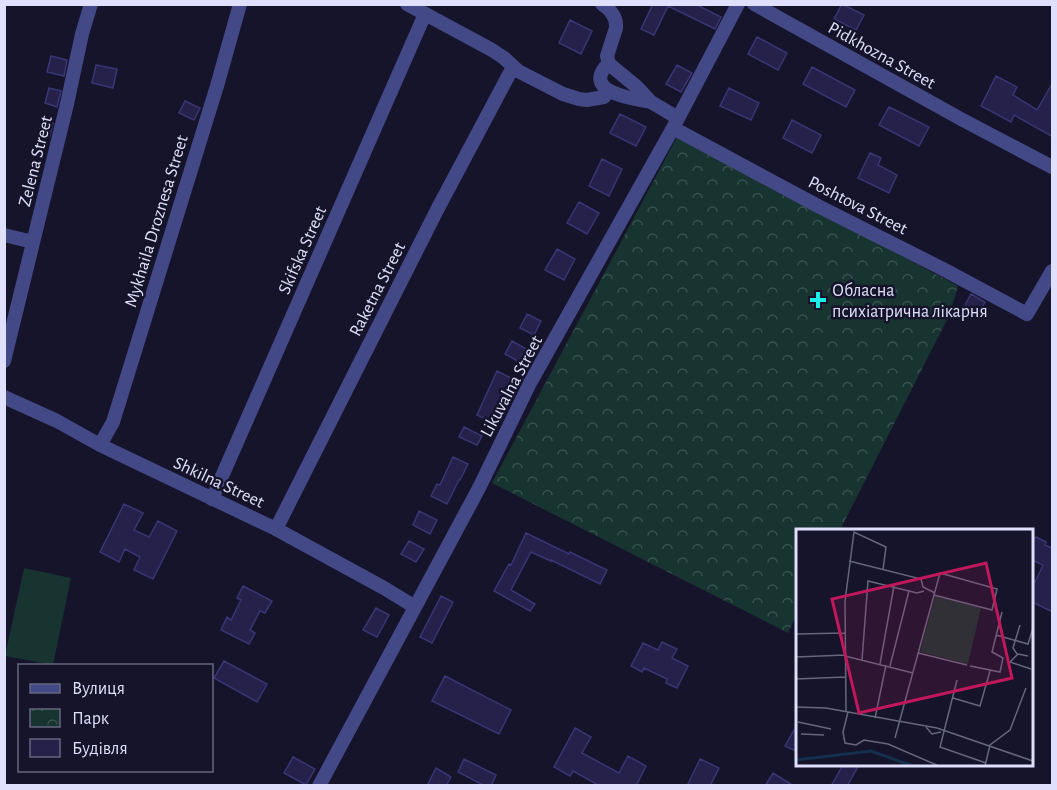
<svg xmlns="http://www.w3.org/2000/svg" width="1057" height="790" viewBox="0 0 1057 790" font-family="'Alegreya Sans',sans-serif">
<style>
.park{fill:url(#park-crowns)}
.garden{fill:#173430}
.building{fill:#25214a;stroke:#3a3574;stroke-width:1.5}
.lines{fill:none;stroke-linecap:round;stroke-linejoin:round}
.minor{stroke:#434886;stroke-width:14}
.poi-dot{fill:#1cede9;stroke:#15142b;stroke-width:2}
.labels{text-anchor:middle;stroke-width:5;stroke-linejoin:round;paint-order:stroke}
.street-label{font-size:18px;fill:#e0e0fc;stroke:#15142b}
.poi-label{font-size:18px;fill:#e0e0fc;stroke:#15142b;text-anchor:start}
.inset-river{fill:none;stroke:#14304e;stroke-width:3}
.inset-road{fill:none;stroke:#66667f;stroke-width:1.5}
.view{fill:#c2185b;fill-opacity:0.15;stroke:#c2185b;stroke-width:3}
.inset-edge{fill:none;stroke:#e0e0fc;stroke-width:3}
</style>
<defs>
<pattern id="park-crowns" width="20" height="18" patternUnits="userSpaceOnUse" patternTransform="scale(1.5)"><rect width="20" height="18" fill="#173430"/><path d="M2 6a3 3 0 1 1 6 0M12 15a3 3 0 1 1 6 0" fill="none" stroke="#38514f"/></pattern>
</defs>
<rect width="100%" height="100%" fill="#15142b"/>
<path class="park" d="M677 137 958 286 949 316 840 530H798L797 614 788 633 492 483Z"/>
<path class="garden" d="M24 568 71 578 53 665 5 656Z"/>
<path class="building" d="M653 4H695L721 17 715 29 668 6 654 35 641 29Z
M842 4 864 15 856 30 834 19Z
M570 20 592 31 581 54 559 43Z
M757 37 787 53 778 70 748 54Z
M51 56 67 60 64 76 47 72Z
M96 65 117 69 113 88 92 83Z
M677 65 692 73 681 92 666 84Z
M812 67 855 90 846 107 803 84Z
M996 76 1017 87 1013 95 1037 110 1053 82V137L1014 115 1011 122 981 106Z
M49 88 61 91 57 107 45 103Z
M729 88 759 103 751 120 720 106Z
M185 101 200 108 194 120 179 113Z
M889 107 929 127 919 146 879 125Z
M620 114 646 127 636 146 610 133Z
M43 120 53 123 50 136 39 132Z
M792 120 821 135 812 153 783 138Z
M870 153 881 158 878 165 897 175 889 193 858 178Z
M602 159 622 169 609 196 589 186Z
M579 202 599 213 587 234 567 223Z
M557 249 575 259 564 280 545 270Z
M971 294 985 302 977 317 963 309Z
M527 314 541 321 534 335 520 328Z
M512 341 528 350 521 363 505 354Z
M497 371 513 379 506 393H504L491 422 477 415Z
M464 427 482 436 477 445 459 437Z
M453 457 468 464 460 480H459L447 504 431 496 437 484 440 485Z
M124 504 143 513 134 530 149 537 158 521 177 531 153 579 134 570 140 557 125 549 119 562 100 552Z
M419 511 437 520 430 534 413 525Z
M526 533 569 554 570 552 607 570 600 584 551 560V561L531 552 511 590 535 604 530 611 494 591 509 564 511 565Z
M1036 537 1046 542 1045 545 1052 548 1053 547V612L1032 602V580L1035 582 1043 565 1032 560V538L1034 539Z
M409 541 424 549 416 562 401 554Z
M243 586 272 601 265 613 260 611 250 630 255 633 249 644 221 630 227 617 231 620 241 600 237 598Z
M441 596 453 602 432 643 420 637Z
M376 608 389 615 377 637 363 630Z
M662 642 677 649 672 658 688 666 677 688 666 683 667 679 644 668 642 672 631 666 643 643 658 650Z
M224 661 267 684 257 702 214 678Z
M445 676 511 710 499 734 432 701Z
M798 723V752L785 746Z
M575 728 591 737 582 753 619 773 628 756 646 766 636 786H600L573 771 570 776 554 767Z
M293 757 315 769 306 785 284 773Z
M464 759 496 775 491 786H485L458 772Z
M700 759 719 768 710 786H687Z
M843 765H859L847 786H831Z
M436 768 451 777 446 786H427Z
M773 773 794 786H765Z"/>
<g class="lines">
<path class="minor" d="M407 4 492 50 504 58 518 71 563 94 579 99 587 100 604 97 609 91
M602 4C611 10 617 17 616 28L607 56 609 64 637 87 651 102 678 118
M754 4 961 119 1052 167
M609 63C579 92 634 99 651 102
M673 128 818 206 941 268 1027 314 1052 271
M4 235 33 242
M4 361 67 104 82 34 91 4
M4 397 57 421 100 445 276 529 384 588 415 607
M100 445 113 422 217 86 240 4
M212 499 425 14
M276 529 437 210 513 67
M319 786 479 488 530 383 673 128 738 4"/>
</g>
<path class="poi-dot" d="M815 291h6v6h6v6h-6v6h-6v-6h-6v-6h6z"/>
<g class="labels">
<g class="street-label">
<text transform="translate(882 55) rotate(29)" y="6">Pidkhozna Street</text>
<text transform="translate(35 161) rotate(-76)" y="6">Zelena Street</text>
<text transform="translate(858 205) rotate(27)" y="6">Poshtova Street</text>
<text transform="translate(156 221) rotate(-73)" y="6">Mykhaila Droznesa Street</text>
<text transform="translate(302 250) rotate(-66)" y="6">Skifska Street</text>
<text transform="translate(377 289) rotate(-63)" y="6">Raketna Street</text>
<text transform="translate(511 386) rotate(-62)" y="6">Likuvalna Street</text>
<text transform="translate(219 482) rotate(25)" y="6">Shkilna Street</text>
</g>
<g class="poi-label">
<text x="832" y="296">Обласна<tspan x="832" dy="21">психіатрична лікарня</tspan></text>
</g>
</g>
<g transform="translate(796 529)">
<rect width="237" height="237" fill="#15142b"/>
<path d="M139 67 185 79 172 135 124 123Z" fill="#173430"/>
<path class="inset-river" d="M0 231 75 222 117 237"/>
<path class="inset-road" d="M53 32 125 50 127 58 139 64M0 105 49 104M200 106 232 115 237 99M122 124 171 136M221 125 217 119 224 96M49 127 117 144M232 127 222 125 214 133 235 140M0 128 49 126M66 131 72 52 121 64 128 62M84 135 98 57M94 137 113 62M174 137 204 143 207 129 196 123 206 83M0 150 49 148M161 151 144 218 190 234M157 169 184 177 194 142M0 178 30 179 141 199 237 232M50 182 49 72 58 3 90 18 87 41M52 183 47 203 49 214 60 216 68 211 92 215 143 237M79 189 90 136M2 193 35 200M130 198 136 205 145 203M5 205 28 206M99 209 144 44 201 60 196 81 138 66M189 237 194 216 214 201 230 159"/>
<path class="view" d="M190 34 216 149 63 184 36 70Z"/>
<rect width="237" height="237" class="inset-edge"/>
</g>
<rect width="1057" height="790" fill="none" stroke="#e0e0fc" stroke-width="12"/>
<rect x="18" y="664" width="195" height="108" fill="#15142b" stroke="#66667f" stroke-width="1.5"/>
<rect x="30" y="684" width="30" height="9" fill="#434886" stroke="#66667f" stroke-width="1.5"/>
<text x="72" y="694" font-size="18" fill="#e0e0fc">Вулиця</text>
<rect x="30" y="709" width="30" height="18" fill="url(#park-crowns)" stroke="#66667f" stroke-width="1.5"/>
<text x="72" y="724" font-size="18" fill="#e0e0fc">Парк</text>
<rect x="30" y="739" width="30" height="18" fill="#25214a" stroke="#66667f" stroke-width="1.5"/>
<text x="72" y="754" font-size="18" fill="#e0e0fc">Будівля</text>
</svg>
